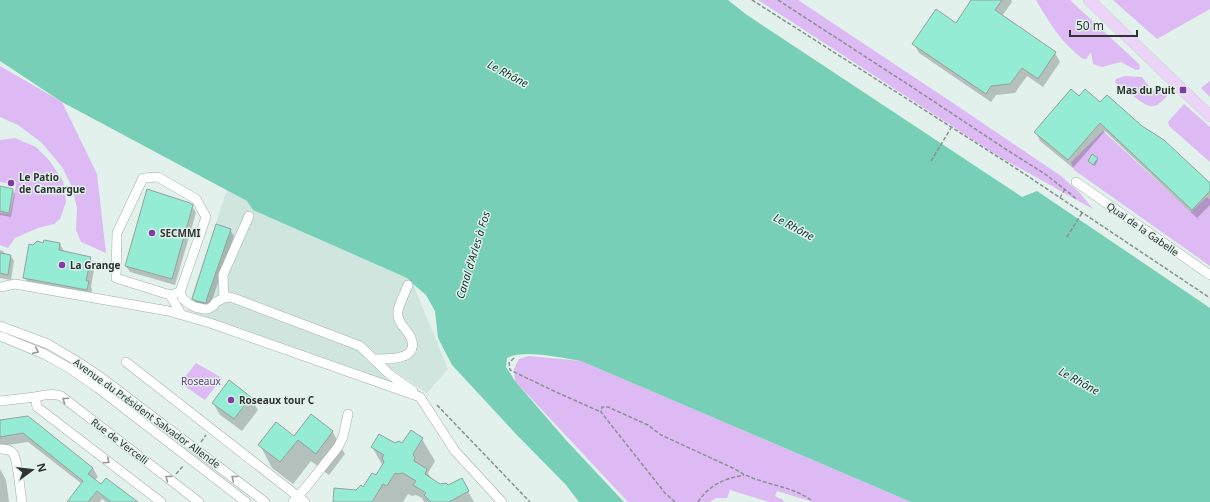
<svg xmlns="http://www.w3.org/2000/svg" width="1210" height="502" viewBox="0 0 1210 502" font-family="'Noto Sans',sans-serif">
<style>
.built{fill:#cfe5de}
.green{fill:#ddbaf4}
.water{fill:#77cfb7}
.shadow{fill:#0003;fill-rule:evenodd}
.building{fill:#95ecd4;stroke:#94a19d}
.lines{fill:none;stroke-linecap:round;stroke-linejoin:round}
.minor-casing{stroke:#a1aeaa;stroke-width:10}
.major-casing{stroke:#cdcece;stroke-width:12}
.path{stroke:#87918e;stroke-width:1.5;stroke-dasharray:4 2;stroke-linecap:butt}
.minor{stroke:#fff;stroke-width:9}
.major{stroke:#ebd4f8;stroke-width:11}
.oneway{stroke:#979a98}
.poi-dot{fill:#8438aa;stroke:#e2f1ec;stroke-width:1.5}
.labels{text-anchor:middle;stroke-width:3;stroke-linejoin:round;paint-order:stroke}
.poi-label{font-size:10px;font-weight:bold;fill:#2f3432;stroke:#e2f1ec;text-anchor:start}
.street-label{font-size:10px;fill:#2f3432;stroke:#e2f1ec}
.park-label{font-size:10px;fill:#6c3e85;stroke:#e2f1ec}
.water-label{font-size:11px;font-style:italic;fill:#0e372d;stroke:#e2f1ec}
</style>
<rect width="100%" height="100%" fill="#e2f1ec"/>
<path class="built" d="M227 190 247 201 253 210 407 278 413 284 448 369 427 393 394 371 387 382 187 310Z"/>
<path class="green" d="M758 0H798L956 105 1061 176 1079 192 1093 209 998 156Z
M1036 0H1070L1139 64 1140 69 1136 70 1121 62 1102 67 1093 64 1091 52 1086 59H1083C1063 45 1048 21 1036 0Z
M1113 0H1210V9L1157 39Z
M0 66 62 102 97 174 106 253 81 242 76 230 77 208 72 187 62 167 42 143 18 125 0 117Z
M1125 76 1142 77 1149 86 1145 90 1150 94 1153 90 1169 94C1151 115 1148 105 1130 94 1123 89 1120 90 1115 82L1116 79Z
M1210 81V97L1201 88Z
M1184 104 1210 127V162L1169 126 1168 122Z
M1103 131 1191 212 1207 197 1210 200V266L1074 170 1071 162Z
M15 138 36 147 49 160 63 181 66 202 60 219 54 224 38 228 15 238 8 248 0 245V213L10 214 16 185 0 182V140Z
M529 356 581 361 911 502H813L777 491 775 496 783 500 784 502H769L730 490 727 498H716L710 502H628L515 381 514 369 519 359Z
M196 363 222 378 205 400 180 383Z"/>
<path class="water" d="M0 0H728L747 15 1022 197 1037 191 1210 308V502H911L581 361C561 358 524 349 507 358L506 367 515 381 565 439 624 502H579L566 485 515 433 452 365 438 338 435 311 426 295 413 284 407 278 253 210 247 201 62 102 0 61Z"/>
<path class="shadow" d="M973 0H1011L1012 2 1002 16 1055 53 1060 62 1043 87 1027 76 1015 93 996 95 991 102 919 53 914 44 956 24Z
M1071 91 1210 185V205L1197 218 1105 131 1073 168 1040 141 1036 132Z
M1097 159 1098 160 1095 166 1089 161Z
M13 190 15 194 11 217 0 215V191Z
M192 206 196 213 175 285 130 272 126 266Z
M230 230 234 236 209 309 197 305 193 298Z
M44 244H60L64 251 90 258 95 265 91 287 92 290 91 297 29 285 25 278Z
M0 250 3 251 6 255 11 256 14 261 11 280 0 278Z
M250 397 258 410 242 431 220 415 213 403Z
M27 417 93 468 98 477 95 480 101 485 136 502H106L102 499 100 502H69L82 484 28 442 0 446V421Z
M332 431 345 454 329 475 311 461 293 484 272 468 260 445 294 438Z
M422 439 435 461 428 473 432 480 440 485 448 486 461 479 474 502H424L422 498 416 495 412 496 408 494 403 502H334L356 491 364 488 376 476 383 466 372 447 402 444ZM420 488 431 495 430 496 420 490Z
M0 469 6 480 9 502H0Z"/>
<path class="building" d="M971 0H1002L995 10 1056 52 1038 79 1022 68 1010 84 991 86 986 94 912 44 936 9 956 23Z
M1071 89 1079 96 1085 89 1100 102 1107 95 1142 126 1164 140 1210 183V191L1192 210 1100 123 1068 160 1034 132Z
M1092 154 1098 158 1093 165 1088 161Z
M0 186 13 189 9 213 0 211Z
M147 189 190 203 193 205 172 279 125 266Z
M216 224 231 229 207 298 206 303H205L197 301 192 299Z
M44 240 60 243 59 250 91 257 86 281H89L87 290 23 278 29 244 33 245 37 241 43 243Z
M0 253 11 255 8 275 0 273Z
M229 380 251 397 234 419 212 403Z
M311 414 333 431 316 454 298 440 280 462 258 445 276 422 294 436Z
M28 416 93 468 88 474 101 484 106 478 138 502H111L97 491 88 502H67L83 481 23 433 0 437V420Z
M411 430 423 438 413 454 415 458 414 461 427 469 425 474 440 484 446 483 448 485 462 478 469 491 449 502H431L424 495 426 493 413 485 416 481 403 473 398 474 395 473 387 486 383 484 372 502H333L334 488 356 490 361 485 363 487 372 473 376 475 384 462 382 458 384 455 371 447 379 434 395 443 399 441 402 443Z"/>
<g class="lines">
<g class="minor-casing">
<path id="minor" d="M1076 182 1210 275
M0 287 15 284 168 311 210 323 420 397 455 451 502 502
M180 292 183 299 189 304 195 307 204 309H208L213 306 216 302 224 298 230 297 236 299 360 346 389 374 413 391
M170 295 180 292 206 217 196 199 158 177 143 178 117 233 116 278 170 295 181 314
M224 298 223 275 249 216
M0 326 48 344 75 360 102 378 265 502
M0 336 44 354 69 368 98 388 246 502
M373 359C386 359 420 361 411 338 407 329 396 322 398 311 399 304 405 293 408 285
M126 362 305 502
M0 401 35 397
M0 449C5 449 11 449 14 455 18 462 20 492 22 502
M161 502 37 407 35 397C44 395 53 393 61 396L199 502
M293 502 307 486 338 447 343 437 348 414"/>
</g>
<g class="major-casing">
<path id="major" d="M1089 0 1210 116"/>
</g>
<path class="path" d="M752 0 1017 169 1210 298
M778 0 912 87 1007 150 1045 174 1072 195 1076 199
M931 161 951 128
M1060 198 1065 189
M1067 237 1082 213
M514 358 509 363 510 370 556 392 601 412
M437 405 530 502
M201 442 206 435
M176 474 184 465
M675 502 665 493 608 421 601 412 602 407H608L648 425 661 435 735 469C758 485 789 484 811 500L812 502
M698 502C710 484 724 479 744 475"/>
<use href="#minor" class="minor"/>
<use href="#major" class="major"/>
</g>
<defs><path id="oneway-chevron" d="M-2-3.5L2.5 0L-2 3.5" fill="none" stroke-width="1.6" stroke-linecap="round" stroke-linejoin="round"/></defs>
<g class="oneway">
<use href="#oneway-chevron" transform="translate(36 351) rotate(24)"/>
<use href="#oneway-chevron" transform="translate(65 400) rotate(-146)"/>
<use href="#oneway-chevron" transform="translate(107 461) rotate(37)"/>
<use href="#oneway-chevron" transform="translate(168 478) rotate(-143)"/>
<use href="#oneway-chevron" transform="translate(234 478) rotate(-142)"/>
</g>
<g class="poi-dot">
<rect x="1179" y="86" width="8" height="8" rx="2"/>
<circle cx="11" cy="183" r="4"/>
<circle cx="152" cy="233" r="4"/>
<circle cx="62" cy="265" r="4"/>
<circle cx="231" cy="400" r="4"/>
</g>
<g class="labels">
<g class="poi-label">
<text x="1175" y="94" text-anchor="end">Mas du Puit</text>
<text x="19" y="181">Le Patio<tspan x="19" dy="12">de Camargue</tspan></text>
<text x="160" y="237">SECMMI</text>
<text x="70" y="269">La Grange</text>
<text x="239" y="404">Roseaux tour C</text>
</g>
<g class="street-label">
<text transform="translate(1143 229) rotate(35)" y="4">Quai de la Gabelle</text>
<text transform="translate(147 413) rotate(36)" y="4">Avenue du Président Salvador Allende</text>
<text transform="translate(120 441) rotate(37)" y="4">Rue de Vercelli</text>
</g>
<g class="park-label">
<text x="201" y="385">Roseaux</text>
</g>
<g class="water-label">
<text transform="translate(508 74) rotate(28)" y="4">Le Rhône</text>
<text transform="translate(794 227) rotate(28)" y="4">Le Rhône</text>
<text transform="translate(473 255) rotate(-73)" y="4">Canal d'Arles à Fos</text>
<text transform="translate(1079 381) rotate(29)" y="4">Le Rhône</text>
</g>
</g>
<g transform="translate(32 470) rotate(75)" stroke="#e2f1ec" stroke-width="3" paint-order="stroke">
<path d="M0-3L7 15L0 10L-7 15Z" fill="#2f3432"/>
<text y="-6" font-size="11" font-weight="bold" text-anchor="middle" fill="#2f3432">N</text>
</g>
<path d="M1070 30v6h67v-6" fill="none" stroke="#2f3432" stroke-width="2"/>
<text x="1076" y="30" font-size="12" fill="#2f3432" stroke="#e2f1ec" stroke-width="3" paint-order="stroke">50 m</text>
</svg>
